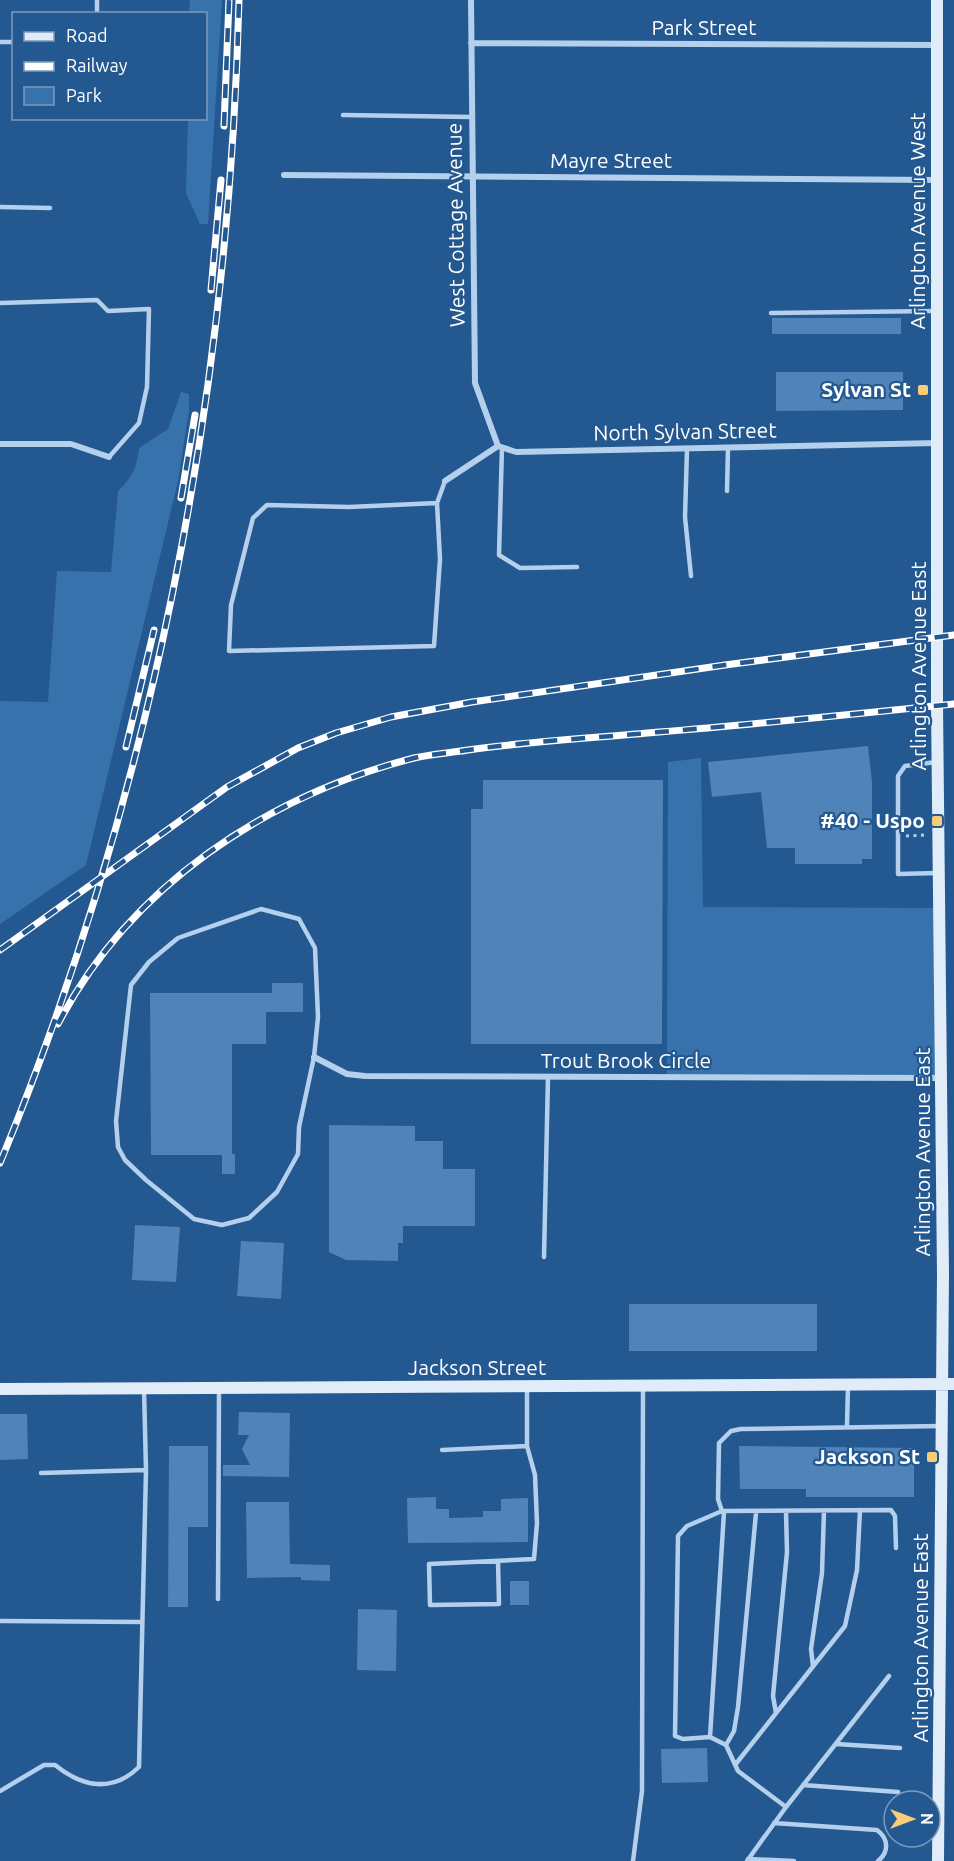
<svg xmlns="http://www.w3.org/2000/svg" width="954" height="1861" viewBox="0 0 954 1861" font-family="Ubuntu,sans-serif">
<style>
.green{fill:#3872ad}
.building{fill:#5083b8}
.lines{fill:none;stroke-linecap:round;stroke-linejoin:round}
.path{stroke:#b5d0ec;stroke-width:3;stroke-dasharray:3 4.5;stroke-linecap:butt}
.lane{stroke:#b5d0ec;stroke-width:4.5}
.street{stroke:#b5d0ec;stroke-width:6}
.secondary{stroke:#e1ecf9;stroke-width:12}
.rail-casing{stroke:#fff;stroke-width:7}
.rail{stroke:#245890;stroke-width:4.5;stroke-dasharray:14;stroke-linecap:butt}
.poi-dot{fill:#f7cd78;stroke:#245890;stroke-width:2}
.labels{text-anchor:middle;stroke-width:4.5;stroke-linejoin:round;paint-order:stroke}
.street-label{font-size:21px;fill:#fff;stroke:#245890}
.poi-label{font-size:21px;font-weight:bold;fill:#fff;stroke:#245890;text-anchor:end}
</style>
<rect width="100%" height="100%" fill="#245890"/>
<path class="green" d="M190 0H222L208 224H200L186 193 188 119 206 118V14L189 13Z
M181 392 189 394V411L178 481 86 865 0 924V701L48 702 57 571 111 572 118 491C132 478 137 467 139 448L168 429Z
M701 758 703 907 941 908 943 1078 667 1077 668 762Z"/>
<path class="building" d="M772 318H901V334H772Z
M776 372H903V410L776 411Z
M868 746 872 782V859H862V864H795V848H767L761 792 712 797 708 762Z
M483 780H663L662 1044H471V809H483Z
M272 983H303V1012H266V1044H232V1154H235V1174H222V1155H151L150 993H272Z
M329 1125 415 1126V1141H443V1169H475V1226H403V1243H398V1261L346 1260 329 1252Z
M135 1225 180 1227 176 1282 132 1280Z
M241 1241 284 1243 281 1299 237 1296Z
M629 1304H817V1351H629Z
M239 1412 290 1413 289 1477 223 1476V1465H250L242 1449 249 1435H238Z
M0 1414H27L28 1459 0 1460Z
M169 1446H208V1527H188V1607H168Z
M739 1446 914 1448V1497H806V1489H740Z
M436 1497V1509H449V1518L483 1517V1511H501V1499L528 1498V1542L408 1543 407 1498Z
M246 1502H289L290 1564 330 1565V1581L301 1580V1577L247 1578Z
M510 1581H529V1605H510Z
M358 1609 397 1610 396 1671 357 1670Z
M707 1748 708 1782 662 1783 661 1749Z"/>
<g class="lines">
<path class="path" d="M906 836 926 835"/>
<path class="lane" d="M97 0V14
M0 42H14
M343 115 471 117
M0 207 50 208
M0 303 97 300 108 311 149 309 147 387 139 423 109 457
M771 313 935 311
M502 447 499 555 520 568 577 567
M687 449 685 517 691 576
M727 491 728 448
M437 503 349 507 267 505 253 518 231 605 229 651 434 646 440 559 437 503 445 481
M936 762 905 766 898 776V874L937 873
M261 909 299 919 315 948 318 1017 314 1057 299 1127 298 1154 277 1192 249 1218 222 1225 194 1219 146 1180 125 1160 118 1147 116 1121 131 985 149 962 178 938Z
M544 1257 548 1077
M847 1426 848 1385
M442 1450 527 1446
M41 1473 146 1470 144 1389
M722 1511 687 1526 678 1536 675 1736 683 1739 710 1737 724 1512
M896 1548 895 1516 891 1510 722 1511 718 1499 719 1443 731 1431 741 1429 941 1426
M498 1561 499 1604 430 1605 429 1564 534 1559 537 1523 535 1475 527 1446V1387
M218 1599 219 1388
M0 1621 141 1622
M813 1666 811 1649 822 1573 824 1511
M776 1713 773 1696 787 1552 786 1512
M710 1737 726 1745 738 1771 786 1807 747 1861
M836 1744 900 1748
M726 1745 734 1731 738 1707 756 1513
M735 1765 845 1626 857 1570 860 1510
M803 1785 898 1792
M0 1791 44 1765H55C82 1787 112 1793 139 1767L146 1470
M786 1807 889 1676
M774 1823 877 1830C889 1839 889 1852 878 1861
M748 1859 794 1861
M633 1861 642 1791 643 1386"/>
<path class="street" d="M471 0 475 383 498 446
M471 43 937 45
M284 175 937 180
M0 444H71L109 457
M445 481 498 446 516 452 937 443
M314 1057 347 1074 365 1076 942 1078"/>
<path class="secondary" d="M937 0V705L943 1274 938 1861
M0 1389 954 1384"/>
<g class="rail-casing">
<path id="rail" d="M224 126 229 0
M211 290 221 180
M181 498 195 415
M126 747 154 630
M0 950 227 787 298 748 336 733 391 717 472 702 725 665 954 635
M58 1024C129 887 266 796 414 758 431 754 450 753 468 750 531 741 595 738 659 732 757 724 856 714 954 704
M0 1163C152 795 229 396 239 0"/>
</g>
<use href="#rail" class="rail"/>
</g>
<g class="poi-dot">
<rect x="917" y="384" width="12" height="12" rx="3"/>
<rect x="931" y="815" width="12" height="12" rx="3"/>
<rect x="926" y="1451" width="12" height="12" rx="3"/>
</g>
<g class="labels">
<g class="street-label">
<text x="704" y="35">Park Street</text>
<text x="611" y="168">Mayre Street</text>
<text transform="translate(918 221) rotate(-90)" y="7">Arlington Avenue West</text>
<text transform="translate(456 225) rotate(-91)" y="7">West Cottage Avenue</text>
<text transform="translate(685 432) rotate(-1)" y="7">North Sylvan Street</text>
<text transform="translate(919 666) rotate(-90)" y="7">Arlington Avenue East</text>
<text x="626" y="1068">Trout Brook Circle</text>
<text transform="translate(923 1152) rotate(-90)" y="7">Arlington Avenue East</text>
<text x="477" y="1375">Jackson Street</text>
<text transform="translate(921 1638) rotate(-90)" y="7">Arlington Avenue East</text>
</g>
<g class="poi-label">
<text x="911" y="397">Sylvan St</text>
<text x="925" y="828">#40 - Uspo</text>
<text x="920" y="1464">Jackson St</text>
</g>
</g>
<rect x="12" y="12" width="195" height="108" fill="#245890" stroke="#7c9bbc" stroke-width="1.5"/>
<rect x="24" y="32" width="30" height="9" fill="#e1ecf9" stroke="#7c9bbc" stroke-width="1.5"/>
<text x="66" y="42" font-size="18" fill="#ffffff">Road</text>
<rect x="24" y="62" width="30" height="9" fill="#ffffff" stroke="#7c9bbc" stroke-width="1.5"/>
<text x="66" y="72" font-size="18" fill="#ffffff">Railway</text>
<rect x="24" y="87" width="30" height="18" fill="#3872ad" stroke="#7c9bbc" stroke-width="1.5"/>
<text x="66" y="102" font-size="18" fill="#ffffff">Park</text>
<g transform="translate(912 1819) rotate(90)"><circle r="28" fill="#245890" stroke="#7c9bbc" stroke-width="1.5"/>
<path d="M0-4.5L10 22L0 15L-10 22Z" fill="#f7cd78"/>
<text y="-9" font-size="16" font-weight="bold" text-anchor="middle" fill="#ffffff">N</text>
</g>
</svg>
